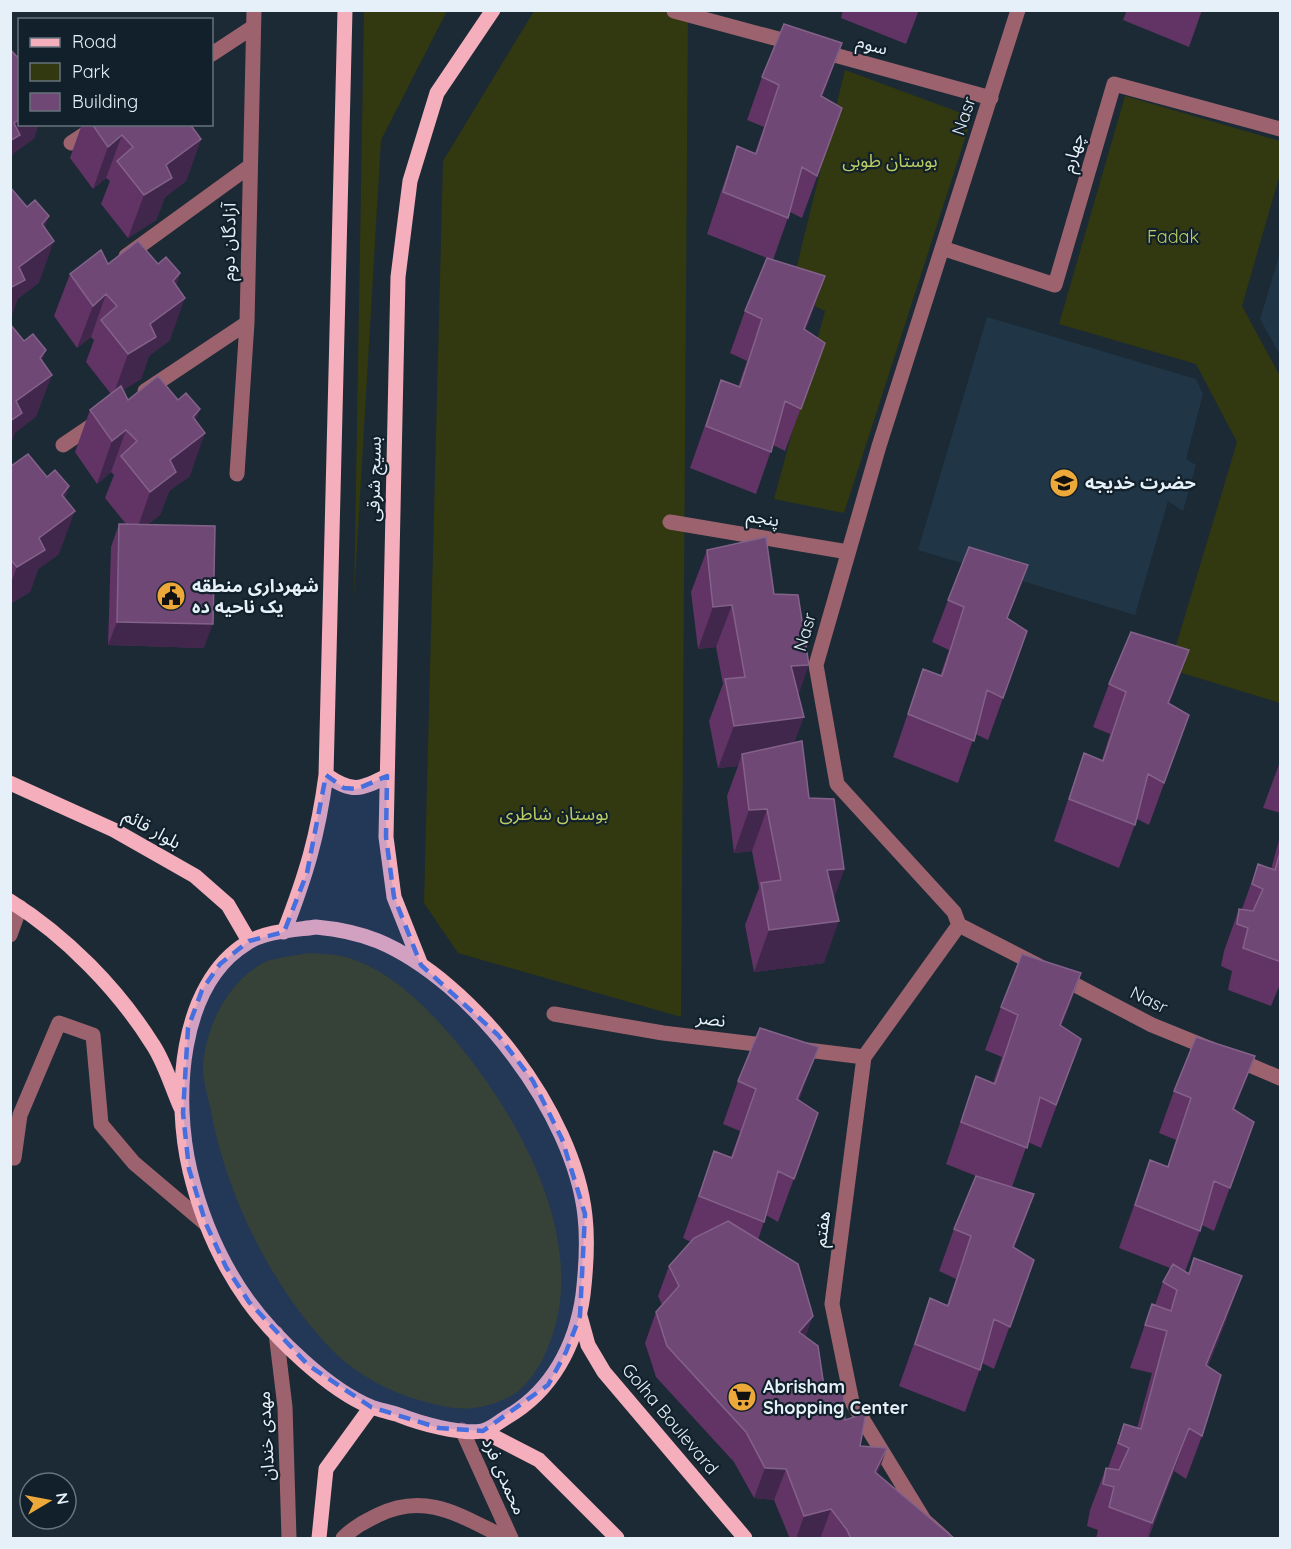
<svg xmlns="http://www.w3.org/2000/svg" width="1291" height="1549" viewBox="0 0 1291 1549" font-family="Quicksand,'Noto Sans Arabic',sans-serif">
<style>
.built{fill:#203545}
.green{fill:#323810}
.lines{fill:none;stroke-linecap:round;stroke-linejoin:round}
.minor{stroke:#9c636e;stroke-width:15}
.major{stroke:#f5aebb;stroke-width:15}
.wall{fill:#623365}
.shaded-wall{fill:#40274b}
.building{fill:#704875;stroke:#836289;stroke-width:1.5}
.marked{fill:#456ede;fill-opacity:0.2;stroke:#456ede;stroke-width:4.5;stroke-dasharray:12 8;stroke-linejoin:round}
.labels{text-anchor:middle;stroke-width:4.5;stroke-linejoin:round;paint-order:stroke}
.street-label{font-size:18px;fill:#e6f0f8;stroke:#12202b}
.park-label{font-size:18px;fill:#bcce62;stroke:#12202b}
.poi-label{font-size:18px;font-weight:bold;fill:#e6f0f8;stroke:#12202b;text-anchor:start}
</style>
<rect width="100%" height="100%" fill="#1b2a35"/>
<path class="built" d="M1280 253V355L1260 319Z
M987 317 1196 379 1203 394 1186 459 1196 465 1183 511 1168 501 1135 615 918 550Z"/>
<path class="green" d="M364 11H447L381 140 354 599Z
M534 11H688L681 1017 458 953 424 903 443 161Z
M845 70 972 117 844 513 774 499 825 311 790 294Z
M1125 96 1280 141V174L1242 306 1280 376V703L1169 669 1237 442 1196 364 1059 324Z
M308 953C323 954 338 954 352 959 390 972 421 1002 447 1031 515 1108 593 1242 548 1347 540 1367 526 1390 505 1399 472 1413 453 1410 419 1400 390 1392 360 1376 337 1355 275 1294 226 1196 211 1111 208 1097 203 1081 203 1067 205 1028 228 980 265 962 277 957 295 956 308 953Z"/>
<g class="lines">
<path class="minor" d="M1018 10 879 446 816 665 837 784 954 912 959 925 1039 966
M674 11 797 44
M820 51 991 98
M212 54 253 27
M71 143 100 124
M942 248 1055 285 1114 84 1280 129
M126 256 250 166
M145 391 247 323
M63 445 97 422
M237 474 247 323 254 10
M670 522 848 552
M10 935 20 907
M1060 977 1152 1025 1211 1049
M554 1014 663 1033 772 1046
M799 1049 864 1057
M1233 1058 1280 1078
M10 1158H14L20 1115 59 1023 93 1035 101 1124 134 1163 206 1224
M276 1333 285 1407 289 1538
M462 1430 511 1538
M343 1538C354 1527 364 1522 378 1515 427 1491 462 1517 506 1538
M944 1538 924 1520 852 1402 832 1304 864 1057 959 925"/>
<path class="major" d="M326 775C352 793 360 790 387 776
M10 783 114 830 195 876 228 905 249 941
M10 901C66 936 118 989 153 1045 165 1063 172 1088 181 1108
M316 927C338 929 358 933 378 941 473 981 574 1113 585 1216 588 1242 586 1269 583 1295 576 1345 552 1391 507 1417 500 1421 490 1430 482 1431 461 1435 419 1423 399 1415 390 1412 380 1410 371 1407 329 1390 274 1337 248 1301 220 1262 201 1217 190 1171 173 1100 178 985 247 943 265 931 295 930 316 927Z
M284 932C306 875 318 836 326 775L345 10
M421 965 394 897 386 837 398 277 410 181 437 93 493 10
M580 1316 588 1345 604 1372 745 1538
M483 1431 539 1460 617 1538
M319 1538 326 1469 371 1407"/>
</g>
<path class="wall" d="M843 10H919L906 44 841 18Z
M1127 10H1202L1189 47 1123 20Z
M842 43 822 96 842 108 802 218 790 212 773 260 825 276 805 330 825 343 785 451 773 445 756 494 690 468 721 380 738 387 747 361 730 353 745 311 767 258 707 234 722 189 737 146 755 153 764 127 747 120 762 77Z
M82 124H192L191 126 201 139 186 181 165 197 156 220 128 238 101 204 110 181 106 178 93 189 70 158Z
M108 264H158L180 273 176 285 170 340 149 356 141 379 123 390 128 400 196 420 190 476 169 491 160 515 148 524 204 648 108 645 111 547 119 524H126L105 498 114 475 111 472 97 484 75 452 90 410 111 394 86 362 94 340 91 337 77 348 54 316 70 274Z
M10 467 47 477 69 486 65 498 59 554 38 569 30 592 10 604Z
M707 550 774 594 798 695 794 742 809 798 844 869 834 898 824 963 754 972 745 925 759 888 752 851 734 853 727 796 738 766 718 768 709 721 723 684 716 647 698 649 691 592Z
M948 600 1008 619 1027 631 988 740 975 734 958 783 893 757 923 669 940 676 949 650 932 642Z
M1109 684 1174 692 1169 703 1189 715 1149 825 1137 819 1119 868 1054 841 1084 753 1102 760 1110 734 1093 727Z
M1281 759V813L1263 808Z
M1281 833V982L1271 1006 1228 990 1232 971 1221 966 1224 951 1239 909H1242L1258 864 1271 869Z
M1081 973 1061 1026 1081 1039 1041 1148 1028 1142 1012 1187 1014 1248 1034 1260 994 1369 982 1363 965 1412 899 1386 930 1298 947 1305 956 1279 939 1271 954 1229 976 1176 946 1164 976 1076 993 1083 1002 1057 985 1050 1001 1007Z
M1255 1056 1234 1110 1254 1122 1214 1231 1202 1225 1185 1272 1227 1318 1208 1366 1202 1436 1186 1479 1174 1471 1148 1539H1096L1098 1530 1087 1526 1090 1510 1106 1468H1108L1124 1424 1137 1428 1152 1373 1130 1368 1152 1304 1155 1305 1163 1282 1170 1268 1119 1248 1150 1160 1167 1167 1176 1140 1159 1133 1174 1091Z
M738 1081 803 1089 799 1100 818 1113 778 1222 766 1215 758 1240 806 1337 825 1393 845 1420 878 1475 955 1539H790L774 1500 754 1498 734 1462 656 1377 645 1343 656 1312 662 1305 658 1296 669 1266 691 1242 683 1238 714 1151 731 1157 740 1131 723 1124Z"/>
<path class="shaded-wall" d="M842 43 827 85 806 138 821 96Z
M20 119V124H39L34 139 13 154 10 162V133L14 123Z
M188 124H192L181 154 201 139 186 181 165 197 156 220 128 238 144 195 166 165Z
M122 135 106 178 93 189 108 147Z
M49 216 35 256 54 241 39 283 18 299 10 320V288L19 267 42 224Z
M180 273 166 312 185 298 170 340 149 356 141 379 113 396 128 354 150 324 173 281Z
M825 276 810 319 789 371 804 329Z
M106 294 91 337 77 348 93 306Z
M46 350 32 390 52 375 36 417 15 433 10 446V418L16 401 40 358Z
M200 409 185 448 205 433 190 476 169 491 160 515 135 535 150 492 170 460 193 417Z
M126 430 111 472 97 484 112 441Z
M69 486 55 526 75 511 59 554 38 569 30 592 10 604V585L17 567 39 538 62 495Z
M1028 565 1012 607 991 660 1007 618Z
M732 605 716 647 698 649 713 607Z
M117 622 213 624 204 648 108 645Z
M1189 650 1174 692 1153 745 1168 703Z
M809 665 794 708 791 666Z
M804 717 788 760 742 754 738 766 718 768 734 726Z
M767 809 752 851 734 853 749 810Z
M844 869 829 912 827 870Z
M839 921 824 963 754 972 769 930Z
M1081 973 1066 1015 1044 1068 1060 1025Z
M819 1047 803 1089 782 1142 797 1099Z
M1255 1056 1239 1098 1218 1151 1233 1109Z
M1034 1194 1019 1236 998 1290 1013 1247Z
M1242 1276 1227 1318 1191 1407 1206 1365Z
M813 1316 802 1347 799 1332Z
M1189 1428 1174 1471 1147 1539 1152 1523Z
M887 1448 876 1479 875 1472Z
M765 1468 786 1469 774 1500 754 1498Z
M831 1509 820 1539H796L804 1516Z"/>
<path class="building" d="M784 24 842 43 821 96 842 108 817 176 802 167 788 218 723 192 737 146 756 154 779 85 762 77Z
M10 49 20 60V119L14 123 20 135 10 141Z
M92 124H190L201 139 166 165 172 178 144 195 117 161 133 147 122 135 108 147Z
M10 187 27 207 35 200 49 216 42 224 54 241 19 267 25 280 10 288Z
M138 241 158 264 166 257 180 273 173 281 185 298 150 324 156 337 128 354 101 320 117 306 106 294 93 306 70 274 101 250 108 264Z
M767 258 825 276 804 329 825 343 801 409 785 401 771 452 706 426 721 380 740 387 762 319 745 311Z
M10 324 24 341 33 334 46 350 40 358 52 375 16 401 22 413 10 421Z
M158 376 178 400 186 393 200 409 193 417 205 433 170 460 176 472 150 492 121 456 137 441 126 430 112 441 90 410 121 386 128 400Z
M28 454 47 477 55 470 69 486 62 495 75 511 39 538 45 550 17 567 10 559V467Z
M119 524 215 526 213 624 117 622Z
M766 537 774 594 798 595 809 665 791 666 804 717 734 726 725 679 745 677 732 605 713 607 707 550Z
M969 547 1028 565 1007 618 1027 631 1003 698 987 690 974 741 908 714 923 669 942 676 964 607 948 600Z
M1131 632 1189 650 1168 703 1189 715 1164 783 1148 774 1135 825 1069 799 1084 753 1103 761 1126 692 1109 684Z
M802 741 809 798 834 799 844 869 827 870 839 921 769 930 761 883 781 880 767 809 749 810 742 754Z
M1281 849V962L1243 948 1248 928 1237 924 1239 909 1253 911 1263 889 1252 884 1258 864 1275 870Z
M1022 954 1081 973 1060 1025 1081 1039 1056 1105 1040 1097 1027 1148 961 1122 976 1076 995 1084 1018 1015 1001 1007Z
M760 1028 819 1047 797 1099 818 1113 794 1179 778 1171 764 1222 699 1196 714 1151 732 1158 756 1089 738 1081Z
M1196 1037 1255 1056 1233 1109 1254 1122 1230 1188 1214 1181 1200 1231 1135 1205 1150 1160 1168 1167 1191 1098 1174 1091Z
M976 1176 1034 1194 1013 1247 1034 1260 1010 1327 994 1319 980 1370 915 1344 930 1298 948 1306 971 1236 954 1229Z
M728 1221 798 1264 813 1316 799 1332 818 1346 825 1393 843 1387 845 1420 866 1413 860 1446 887 1448 875 1472 955 1539H851L847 1530 831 1509 804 1516 786 1469 765 1468 746 1432 667 1346 656 1312 679 1286 669 1266 694 1238Z
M1194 1258 1242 1276 1206 1365 1221 1375 1202 1436 1189 1428 1152 1523 1109 1507 1114 1487 1103 1484 1106 1468 1119 1470 1129 1448 1118 1443 1124 1424 1141 1429 1167 1331 1145 1325 1152 1304 1171 1311 1177 1290 1163 1282 1173 1264 1189 1274Z"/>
<path class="marked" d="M326 775 344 788 357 789 387 776 386 837 394 897 421 965 498 1035 533 1081 562 1139 585 1214 580 1316 566 1352 548 1385 483 1431 439 1428 371 1407 308 1365 249 1302 226 1267 206 1224 189 1169 183 1113 188 1028 202 990 220 964 249 941 284 932 307 873Z"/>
<defs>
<g id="school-disc" transform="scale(1.5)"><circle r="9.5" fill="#eca93a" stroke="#12202b"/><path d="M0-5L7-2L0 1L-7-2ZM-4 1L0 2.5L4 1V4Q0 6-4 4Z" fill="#111"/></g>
<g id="civic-disc" transform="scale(1.5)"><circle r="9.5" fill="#eca93a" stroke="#12202b"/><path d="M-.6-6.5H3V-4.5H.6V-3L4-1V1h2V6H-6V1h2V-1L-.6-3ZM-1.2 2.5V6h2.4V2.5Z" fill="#111"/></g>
<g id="supermarket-disc" transform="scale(1.5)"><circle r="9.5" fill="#eca93a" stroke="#12202b"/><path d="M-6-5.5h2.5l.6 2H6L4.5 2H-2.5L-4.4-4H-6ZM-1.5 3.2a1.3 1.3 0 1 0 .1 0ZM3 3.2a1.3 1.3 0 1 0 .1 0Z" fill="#111"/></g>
</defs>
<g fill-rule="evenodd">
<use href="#school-disc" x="1064" y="483"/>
<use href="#civic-disc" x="171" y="596"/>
<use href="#supermarket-disc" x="742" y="1397"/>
</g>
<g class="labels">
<g class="street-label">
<text transform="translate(872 45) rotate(15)" y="6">سوم</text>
<text transform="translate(964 116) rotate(-72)" y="6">Nasr</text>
<text transform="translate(1073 153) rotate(-74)" y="6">چهارم</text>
<text transform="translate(229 242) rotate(-89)" y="6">آزادگان دوم</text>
<text transform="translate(374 479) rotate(-89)" y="6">بسیج شرقی</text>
<text transform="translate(763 518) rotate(9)" y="6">پنجم</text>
<text transform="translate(805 632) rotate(-74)" y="6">Nasr</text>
<text transform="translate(152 829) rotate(29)" y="6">بلوار قائم</text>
<text transform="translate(1149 1000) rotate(26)" y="6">Nasr</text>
<text transform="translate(711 1019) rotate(7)" y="6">نصر</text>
<text transform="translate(822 1229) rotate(-83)" y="6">هفتم</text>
<text transform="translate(670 1419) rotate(50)" y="6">Golha Boulevard</text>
<text transform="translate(266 1436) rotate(-93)" y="6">مهدی خندان</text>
<text transform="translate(504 1476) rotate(66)" y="6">محمدی فرد</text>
</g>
<g class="park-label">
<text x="890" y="167">بوستان طوبی</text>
<text x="1173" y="243">Fadak</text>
<text x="554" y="820">بوستان شاطری</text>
</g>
<g class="poi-label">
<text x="1085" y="489">حضرت خدیجه</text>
<text x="192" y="592">شهرداری منطقه<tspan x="192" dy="21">یک ناحیه ده</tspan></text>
<text x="763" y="1393">Abrisham<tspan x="763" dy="21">Shopping Center</tspan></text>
</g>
</g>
<rect width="1291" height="1549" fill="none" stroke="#e6f0f8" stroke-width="24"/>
<rect x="18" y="18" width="195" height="108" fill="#12202b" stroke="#67737d" stroke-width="1.5"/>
<rect x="30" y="38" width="30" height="9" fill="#f5aebb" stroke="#67737d" stroke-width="1.5"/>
<text x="72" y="48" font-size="18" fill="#e6f0f8">Road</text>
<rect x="30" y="63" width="30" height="18" fill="#323810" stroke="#67737d" stroke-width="1.5"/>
<text x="72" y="78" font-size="18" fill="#e6f0f8">Park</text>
<rect x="30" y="93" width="30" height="18" fill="#704875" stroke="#67737d" stroke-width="1.5"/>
<text x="72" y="108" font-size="18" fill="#e6f0f8">Building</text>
<g transform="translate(48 1501) rotate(80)"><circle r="28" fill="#12202b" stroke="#67737d" stroke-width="1.5"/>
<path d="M0-4.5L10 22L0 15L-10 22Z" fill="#eca93a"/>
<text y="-9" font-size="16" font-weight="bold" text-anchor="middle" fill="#e6f0f8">N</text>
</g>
</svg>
